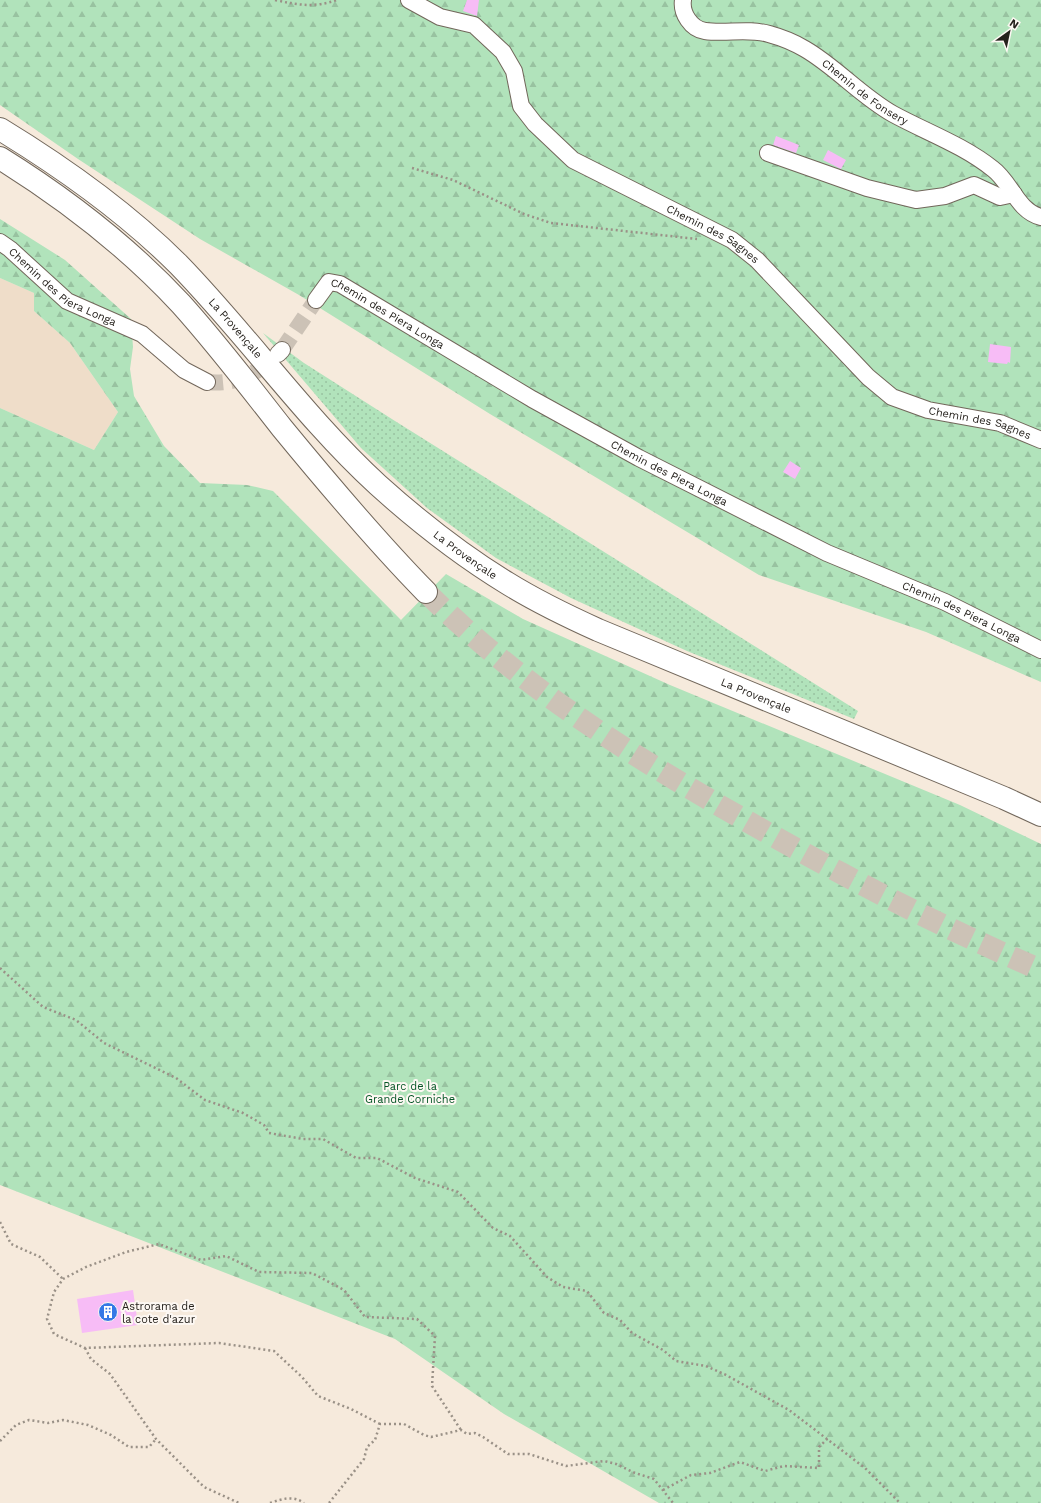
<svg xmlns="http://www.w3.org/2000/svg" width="1041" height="1503" viewBox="0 0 1041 1503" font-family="'Work Sans',sans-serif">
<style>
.built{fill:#efddc9}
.grass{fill:url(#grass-dots)}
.forest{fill:url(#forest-firs)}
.building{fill:#f7bcf6}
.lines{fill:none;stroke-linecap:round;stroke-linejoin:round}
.minor-tunnel{stroke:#ccc2b6;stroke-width:16;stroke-dasharray:16 8;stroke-linecap:butt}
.highway-tunnel{stroke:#ccc2b6;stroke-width:22;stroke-dasharray:22 11;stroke-linecap:butt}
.minor-casing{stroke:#72675b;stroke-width:18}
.highway-casing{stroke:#72675b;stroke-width:24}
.path{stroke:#9a9187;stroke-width:2.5;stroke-dasharray:2 3;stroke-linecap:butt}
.minor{stroke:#fff;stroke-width:16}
.highway{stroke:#fff;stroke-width:22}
.labels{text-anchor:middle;stroke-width:4;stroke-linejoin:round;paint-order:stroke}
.street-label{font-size:11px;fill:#25211c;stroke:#fdf8f3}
.park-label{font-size:11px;fill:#045525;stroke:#fdf8f3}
.poi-label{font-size:11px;fill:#25211c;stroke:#fdf8f3;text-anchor:start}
</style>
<defs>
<pattern id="grass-dots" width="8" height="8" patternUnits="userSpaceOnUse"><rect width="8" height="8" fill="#b1e3bb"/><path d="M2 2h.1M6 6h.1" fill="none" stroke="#98c2a0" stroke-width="1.8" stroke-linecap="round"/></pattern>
<pattern id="forest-firs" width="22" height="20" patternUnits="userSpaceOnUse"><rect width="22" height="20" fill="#b1e3bb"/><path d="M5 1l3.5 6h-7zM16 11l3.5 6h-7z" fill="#98c2a0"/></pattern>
</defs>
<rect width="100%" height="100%" fill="#f6eadc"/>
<path class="built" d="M0 278 34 293V311L70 343 118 412 94 450 0 408Z"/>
<path class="grass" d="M263 333 304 363 395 421 858 711 854 719 687 651 571 598 496 558 427 508 361 448Z"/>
<path class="forest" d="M0 0H1041V682L926 632 759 575 490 414 299 295 200 239 78 159 0 105Z
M0 219 65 260 131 319 133 347 130 369 134 396 164 446 200 483 247 485 273 491 401 620 446 574 523 619 670 685 960 805 1041 844V1503H659L504 1414 395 1339 0 1185V408L94 450 118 412 70 343 34 311V293L0 278Z"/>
<path class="building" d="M467 0H479L477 16 463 11Z
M776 136 799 145 796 153 773 145Z
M828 150 846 160 841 169 823 160Z
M990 344 1011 347 1010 363 1008 362 1007 364 988 362Z
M790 461 801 468 795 479 783 472Z
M133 1290 138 1325 82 1333 77 1299Z"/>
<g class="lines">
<path class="minor-tunnel" d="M282 350 316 300
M207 382C233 385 255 375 274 358"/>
<path class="highway-tunnel" d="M426 592C522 687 628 754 745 820 841 875 939 926 1041 970"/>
<g class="minor-casing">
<g id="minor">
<path id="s1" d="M409 0 440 17 474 25 503 52 514 71 521 106 535 124 573 160 732 240 757 260 868 377 892 397 928 410 1000 423 1041 440"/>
<path id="s2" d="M683 0C681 13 691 29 705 31 726 34 748 28 769 34 780 37 795 43 805 49 836 67 861 96 893 114 926 132 963 145 993 169 1011 182 1017 211 1041 217"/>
<path d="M768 153 867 188 916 200 945 196 974 185 1000 197 1014 194"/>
<path id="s3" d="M0 242 10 249 67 301 142 334 184 370 207 382"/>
<path id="s4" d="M316 300 329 282 340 284 532 399 639 458 827 553 945 602 1041 650"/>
<path d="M278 354 282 350"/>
</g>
</g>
<g class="highway-casing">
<g id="highway">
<path id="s5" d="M0 129C64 168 126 212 179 265 248 336 305 418 378 485 418 521 461 555 507 583 536 601 567 616 598 630L1004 798 1041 815"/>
<path d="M0 158C66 199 128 247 181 304 217 344 249 386 282 428 328 484 375 540 426 592"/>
</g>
</g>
<path class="path" d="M275 0C298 5 314 8 337 0
M412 168 453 180 524 214 551 223 697 239
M0 968 43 1007 76 1020 104 1043 176 1078 205 1100 243 1113 264 1125 269 1133 303 1139H323L356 1158H377L415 1178 458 1192 493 1228 510 1236 547 1277 563 1287 587 1291 604 1313 620 1320 632 1333 663 1350 676 1361 706 1366 726 1375 789 1410 865 1468 900 1503
M0 1222 11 1244 40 1257 63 1279
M85 1348 91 1359 110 1374 156 1439 204 1487 239 1503
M380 1424 351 1409 318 1396 302 1377 274 1351 219 1343 85 1348 54 1334 47 1319 54 1292 63 1279 86 1267 126 1252 159 1244 201 1260 226 1256 259 1272 312 1273 344 1290 365 1317 417 1319 435 1336 432 1386 461 1430
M0 1441 16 1425 29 1420 48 1423 63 1420 88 1425 111 1435 129 1447H149L156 1439
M663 1490 691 1475 710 1473 740 1462 765 1471 784 1466 819 1468V1447L828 1438
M270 1503C282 1499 293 1495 304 1503
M329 1503 364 1459 367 1447 375 1440 380 1424H404L424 1435 431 1437 461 1430 467 1434 475 1433 483 1437 508 1454H529L566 1466 604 1461 616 1464 635 1473 654 1479 673 1503"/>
<use href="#minor" class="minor"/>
<use href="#highway" class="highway"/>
</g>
<defs>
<g id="building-disc" transform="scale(1)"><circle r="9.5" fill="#3578e6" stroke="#fdf8f3"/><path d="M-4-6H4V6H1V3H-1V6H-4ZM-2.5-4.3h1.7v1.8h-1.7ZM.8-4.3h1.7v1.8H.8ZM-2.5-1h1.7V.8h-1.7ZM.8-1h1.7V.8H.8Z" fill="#fff"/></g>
</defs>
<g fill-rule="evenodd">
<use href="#building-disc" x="108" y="1312"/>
</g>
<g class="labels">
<g class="street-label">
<text dy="4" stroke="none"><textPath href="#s2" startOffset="219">Chemin de Fonsery</textPath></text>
<text dy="4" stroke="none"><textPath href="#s1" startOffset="401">Chemin des Sagnes</textPath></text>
<text dy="4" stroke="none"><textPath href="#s3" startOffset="78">Chemin des Piera Longa</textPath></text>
<text dy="4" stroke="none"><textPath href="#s4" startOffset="89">Chemin des Piera Longa</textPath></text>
<text dy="4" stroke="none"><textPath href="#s5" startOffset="310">La Provençale</textPath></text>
<text dy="4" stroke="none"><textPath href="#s1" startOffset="737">Chemin des Sagnes</textPath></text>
<text dy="4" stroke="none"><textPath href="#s4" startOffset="413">Chemin des Piera Longa</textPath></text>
<text dy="4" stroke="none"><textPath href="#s5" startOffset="634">La Provençale</textPath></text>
<text dy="4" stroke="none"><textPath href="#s4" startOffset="737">Chemin des Piera Longa</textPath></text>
<text dy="4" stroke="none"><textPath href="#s5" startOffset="958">La Provençale</textPath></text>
</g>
<g class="park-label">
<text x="410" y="1090">Parc de la<tspan x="410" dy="13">Grande Corniche</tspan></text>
</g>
<g class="poi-label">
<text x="122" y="1310">Astrorama de<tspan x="122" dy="13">la cote d'azur</tspan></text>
</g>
</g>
<g transform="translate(1009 32) rotate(33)" stroke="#fdf8f3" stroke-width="3" paint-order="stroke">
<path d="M0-3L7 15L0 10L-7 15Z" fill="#25211c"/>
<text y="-6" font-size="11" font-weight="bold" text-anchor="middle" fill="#25211c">N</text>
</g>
</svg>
